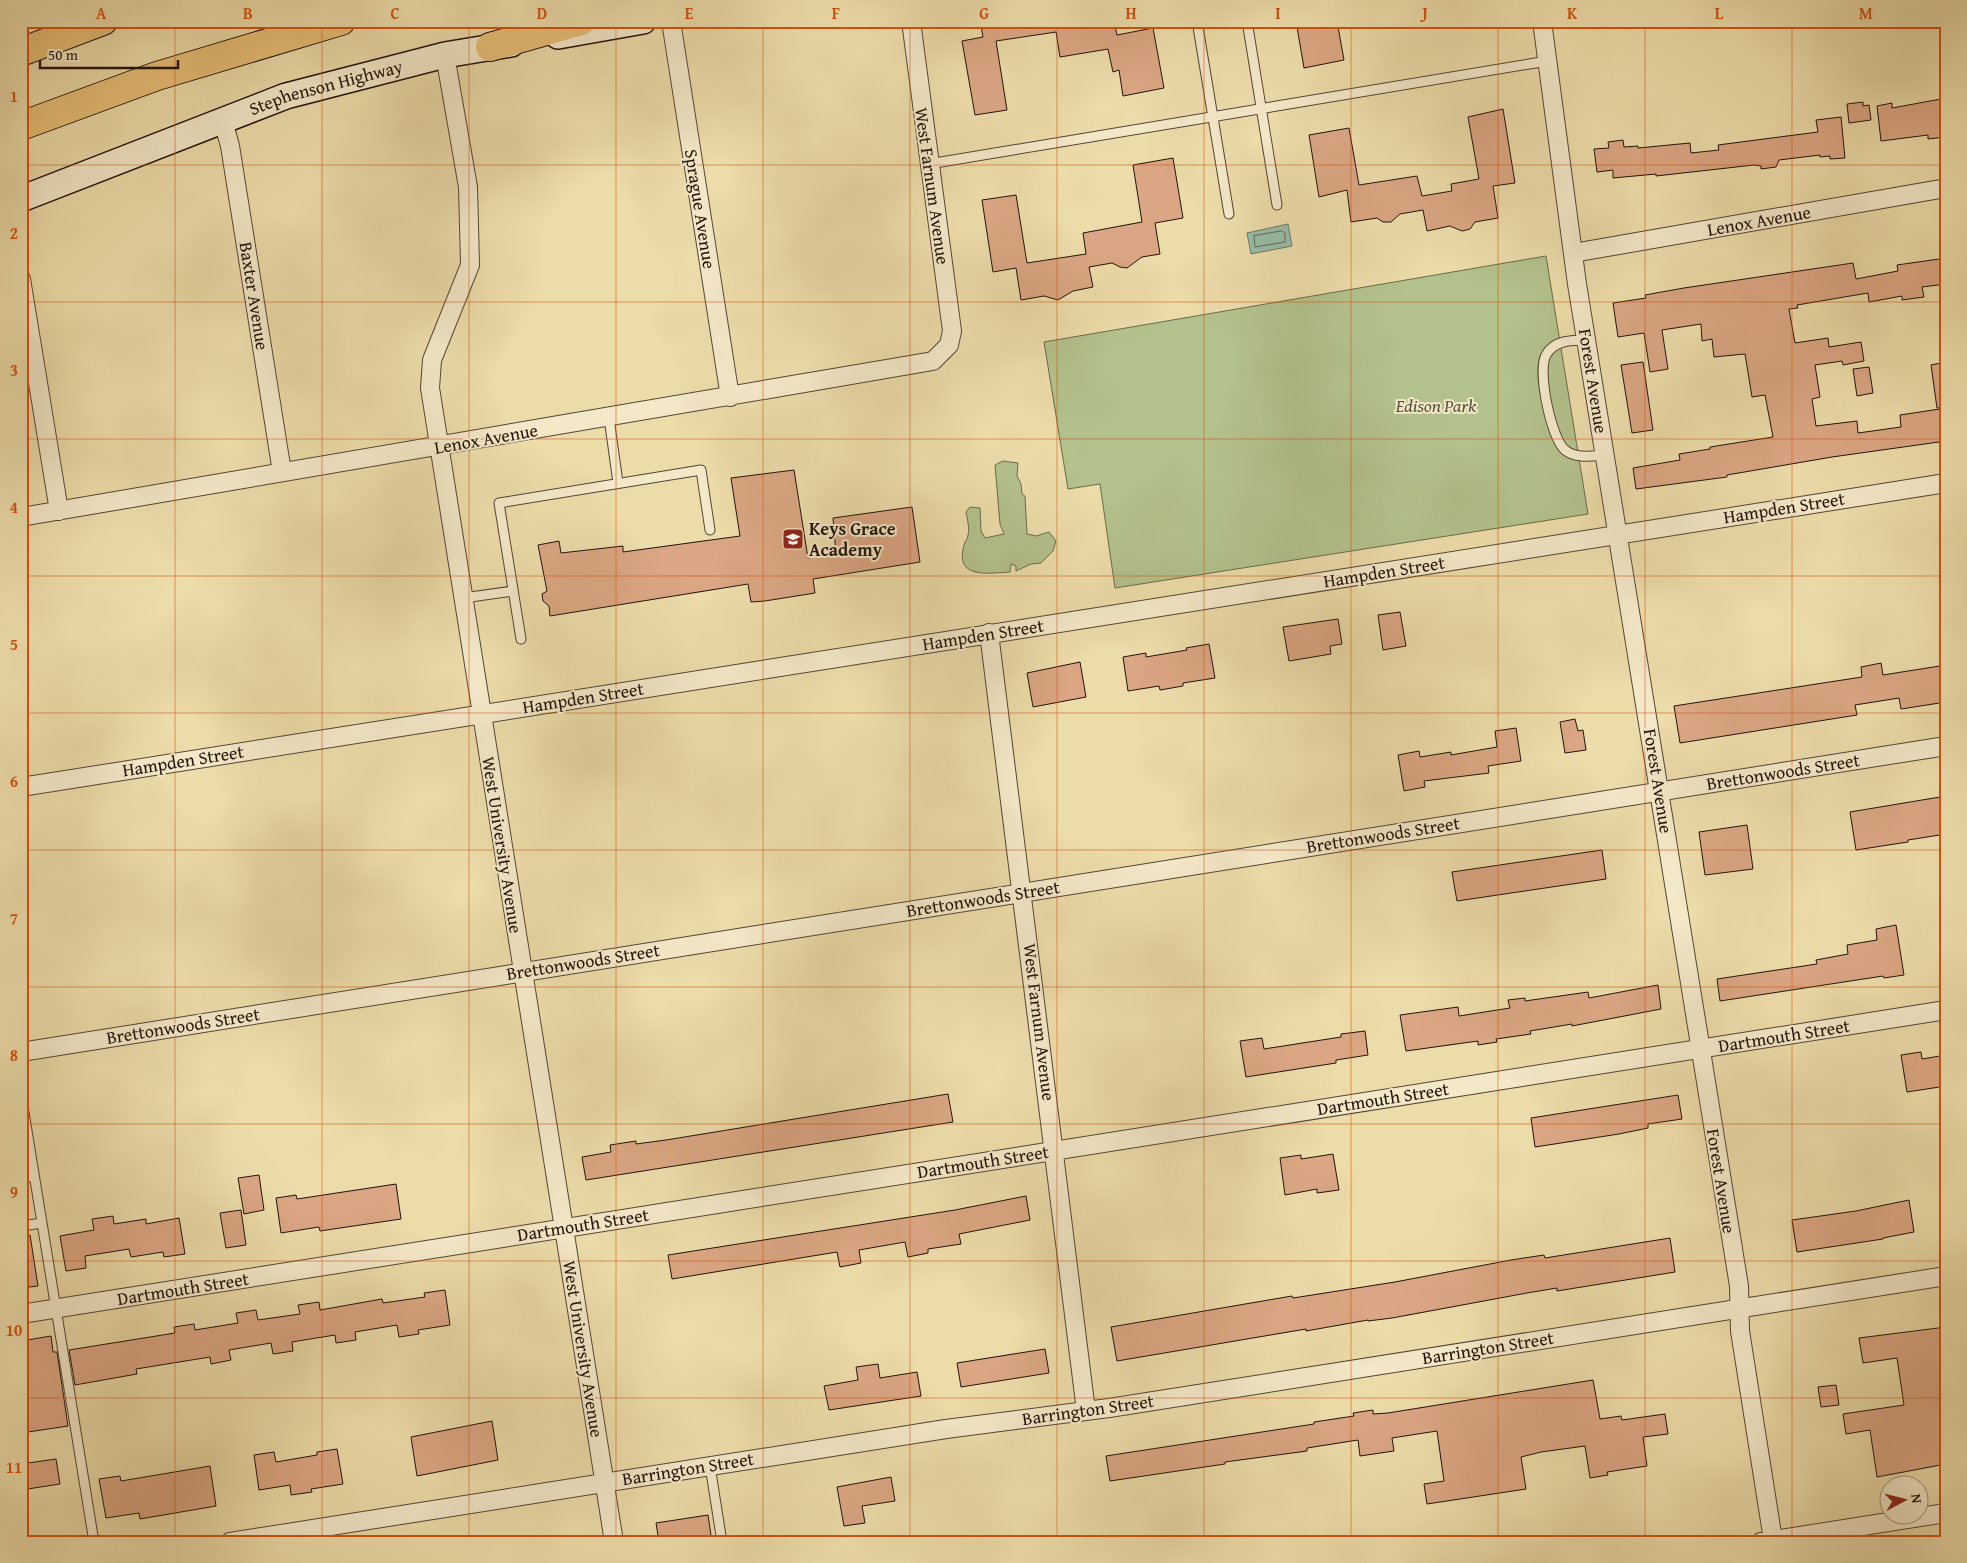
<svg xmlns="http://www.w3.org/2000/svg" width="1967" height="1563" viewBox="0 0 1967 1563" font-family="'Gentium Book Plus',serif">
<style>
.green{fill:#b3c18c;stroke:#6a6a4b}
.water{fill:#99bca7;stroke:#697868}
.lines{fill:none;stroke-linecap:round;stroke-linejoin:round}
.shore{stroke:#5e6858;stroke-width:1}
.building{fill:#daa683;stroke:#22130a}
.service-casing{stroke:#544532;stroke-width:11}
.minor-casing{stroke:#544532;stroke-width:20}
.secondary-casing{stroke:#22130a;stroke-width:28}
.motorway-casing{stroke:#22130a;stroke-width:30}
.service{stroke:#f3e8c8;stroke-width:9}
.minor{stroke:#f3e8c8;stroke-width:18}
.secondary{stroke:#f3e8c8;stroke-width:25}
.motorway{stroke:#e6be75;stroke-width:28}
.grid{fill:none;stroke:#d4520c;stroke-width:1;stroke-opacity:0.55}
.labels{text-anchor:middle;stroke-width:4;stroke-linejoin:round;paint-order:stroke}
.street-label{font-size:18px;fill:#22130a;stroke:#f3e8c8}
.park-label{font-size:18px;font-style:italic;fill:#555038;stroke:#f3e8c8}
.poi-label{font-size:18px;font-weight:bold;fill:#22130a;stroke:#f3e8c8;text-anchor:start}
.neatline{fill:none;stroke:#d4520c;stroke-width:2}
.grid-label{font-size:16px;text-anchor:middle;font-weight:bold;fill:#d4520c}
</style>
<rect width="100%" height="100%" fill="#ecdcaa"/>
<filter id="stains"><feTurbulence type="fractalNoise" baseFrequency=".004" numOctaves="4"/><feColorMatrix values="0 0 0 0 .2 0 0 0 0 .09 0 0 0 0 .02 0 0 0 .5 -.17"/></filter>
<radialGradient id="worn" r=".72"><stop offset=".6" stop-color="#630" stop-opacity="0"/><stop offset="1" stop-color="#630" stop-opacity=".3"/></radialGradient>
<path class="green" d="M1546 256 1588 514 1115 588 1100 484 1068 489 1044 342Z
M1003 461 1018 463 1017 476 1021 484 1022 494 1025 496 1027 534 1036 536 1049 532 1056 541 1053 551 1041 563 1031 564 1016 571V566L1011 564 1010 572C983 574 953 578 965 542 966 540 968 538 968 535 970 529 967 518 966 512L970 507 980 508 981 531 985 538 1004 534 1000 524 995 465Z"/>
<path class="water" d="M1288 224 1292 246 1251 254 1247 233Z"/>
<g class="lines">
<path class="shore" d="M1282 231 1285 233V242L1255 247 1254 236Z"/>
</g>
<path class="building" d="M980 21H1114L1117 35 1153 28 1164 88 1123 96 1119 70 1113 72 1108 49 1060 57 1056 32 996 41 1007 110 975 115 962 41 983 37Z
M1296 21H1337L1344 60 1304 68Z
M1941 99 1945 137 1928 139V135L1881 141 1877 106 1892 103V108Z
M1863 102V106L1869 105 1871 120 1849 123 1847 104Z
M1503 109 1515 183 1493 186 1498 218 1475 222 1470 229 1462 231 1450 226 1427 231 1423 210 1400 214 1391 222H1383L1377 218 1351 222 1347 190 1319 197 1309 135 1349 128 1359 185 1417 176 1422 196 1452 191 1451 184 1479 179 1468 117Z
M1841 117 1845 158 1830 159V156L1820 157V155L1779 160 1776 167 1761 169V166L1754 165 1656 176V174L1613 178V170L1597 172 1594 149 1609 148 1608 142 1623 140 1624 147 1638 146V148L1690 143 1691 153 1719 150 1718 145 1818 132 1816 120Z
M1173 158 1183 218 1155 223 1160 254 1142 257 1127 268 1120 267 1112 263 1089 267 1093 287 1073 291 1058 300 1044 296 1021 300 1016 268 993 272 982 200 1016 195 1027 263 1086 254 1083 233 1142 222 1133 165Z
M1946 258V284L1922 287 1924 297 1902 300V296L1869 302 1868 293 1797 305 1798 308 1789 309 1795 343 1828 338 1829 347 1861 342 1864 361 1843 365 1842 361 1815 365 1820 397 1812 399 1816 426 1857 421 1858 433 1901 427 1900 415 1946 408V441L1832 457 1727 475V477L1636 489 1633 468 1680 460 1679 454 1710 449V447L1773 437 1765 395 1752 397 1745 354 1714 357 1712 339 1702 341 1701 324 1662 330 1668 369 1650 372 1644 333 1618 337 1613 303 1646 298 1645 295 1684 288 1853 263 1856 279 1898 271 1897 265Z
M1643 362 1653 430 1632 433 1621 365Z
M1946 362V407L1937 408 1931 365Z
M1869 367 1873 393 1857 396 1853 369Z
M794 470 808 558 836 554 833 518 912 507 920 562 813 579 815 593 765 601 751 602 748 584 550 616 549 606 543 601 542 594 547 591 538 545 559 541 561 553 623 546V552L740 536 731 478Z
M1400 612 1406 646 1383 650 1378 615Z
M1338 619 1342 644 1330 646 1331 654 1289 661 1283 627Z
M1209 644 1215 678 1183 683V686L1160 690 1159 686 1128 691 1123 657 1146 653V657L1187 650 1186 648Z
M1080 662 1086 697 1033 707 1027 673Z
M1881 663 1883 675 1946 665V702L1901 709 1899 698 1855 705 1857 715 1680 743 1674 706 1862 677 1861 667Z
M1575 719 1578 731 1583 730 1586 750 1565 753 1560 722Z
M1516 728 1521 761 1488 766 1489 773 1424 781 1425 787 1404 791 1398 755 1419 751 1420 757 1451 752V755L1497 747 1495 731Z
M1946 796V834L1908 840V842L1856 850 1850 812Z
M1747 825 1753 869 1705 875 1699 832Z
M1602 850 1606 879 1457 901 1452 872Z
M1896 925 1904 975 1884 978 1883 976 1720 1001 1717 979 1817 964 1816 960 1848 954 1847 945 1877 940 1876 929Z
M1658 985 1661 1009 1572 1026V1024L1530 1031 1531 1034 1496 1039 1497 1042 1478 1045V1041L1406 1051 1400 1015 1458 1007 1459 1016 1510 1008 1508 1000 1525 998V1001L1588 992 1589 998Z
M1365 1031 1368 1055 1336 1060V1063L1246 1077 1240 1041 1262 1038 1264 1049 1341 1037V1034Z
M1921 1052 1922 1059 1946 1055V1086L1907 1092 1901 1055Z
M948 1094 953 1122 586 1180 582 1157 611 1152 610 1145 636 1141V1144L666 1140Z
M1678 1095 1682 1119 1648 1124V1128L1619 1134 1535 1147 1531 1118Z
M1333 1154 1339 1190 1317 1193V1189L1285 1195 1280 1158 1301 1155V1159Z
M259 1175 264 1210 244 1214 238 1178Z
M396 1184 401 1219 320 1231 319 1227 281 1233 276 1198 296 1195 297 1199Z
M1026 1196 1030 1220 959 1234 961 1244 928 1249V1253L908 1257 905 1242 859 1250 861 1263 840 1267 837 1252 672 1279 668 1255 955 1210Z
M1909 1200 1914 1232 1883 1238V1239L1797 1252 1792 1220 1856 1211Z
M241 1210 246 1245 226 1248 220 1213Z
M113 1216 114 1224 146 1219V1224L179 1218 185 1254 164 1257 163 1252 131 1257 129 1249 85 1256 86 1268 66 1271 60 1236 94 1230 92 1219Z
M30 1235 38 1286 21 1288V1236Z
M1670 1238 1675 1272 1557 1291V1288L1527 1293 1392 1318 1368 1321V1320L1306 1331V1329L1117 1361 1111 1327 1292 1296 1293 1298 1395 1282 1511 1260 1544 1255 1545 1258Z
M445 1290 450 1325 418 1330 419 1334 399 1337 397 1325 355 1332 356 1340 336 1343 335 1335 292 1342 293 1351 273 1354 271 1343 229 1350 231 1360 211 1364 210 1357 136 1369 137 1374 75 1385 69 1350 175 1333 174 1327 194 1324 195 1330 238 1323 236 1313 256 1310 258 1320 300 1314 298 1305 319 1302 320 1310 382 1299 383 1303 425 1297 424 1293Z
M1946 1327V1390H1943L1946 1418 1942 1419 1946 1444V1464L1877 1477 1870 1430 1846 1434 1843 1414 1904 1405 1897 1358 1863 1363 1859 1338Z
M51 1336 53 1352H57L68 1426 28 1432 21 1386V1341Z
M1045 1349 1049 1373 961 1387 957 1363Z
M878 1364 880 1378 917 1372 921 1396 829 1410 824 1386 858 1380 856 1367Z
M1593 1380 1600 1419 1621 1416 1622 1420 1665 1414 1668 1434 1643 1437 1647 1466 1607 1472 1608 1475 1590 1478 1585 1446 1541 1452 1521 1457 1526 1489 1427 1504 1424 1484 1444 1481 1437 1431 1392 1438 1394 1451 1360 1456 1358 1440 1307 1448V1451L1225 1462V1464L1110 1481 1106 1456 1314 1424V1422L1354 1416 1353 1413 1373 1410V1414L1388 1413Z
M1836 1385 1839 1405 1821 1407 1818 1387Z
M492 1421 498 1460 417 1476 411 1437Z
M337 1449 343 1484 311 1489 312 1492 291 1495 290 1485 259 1490 254 1455 274 1452 276 1462 317 1455V1452Z
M56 1459 60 1484 21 1490V1464Z
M210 1466 216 1506 140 1519 139 1513 106 1518 99 1479 120 1476 121 1481Z
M891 1477 895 1501 862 1506 865 1523 844 1526 837 1487Z
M708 1515 712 1542H659L656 1523Z"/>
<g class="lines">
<g class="service-casing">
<path id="service" d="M1197 21 1229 214
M1247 21 1277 205
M929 164 1547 61
M1587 340C1572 340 1554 340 1546 355 1537 371 1551 438 1565 450 1576 459 1592 456 1605 455
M609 418 618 483
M463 598 513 591
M521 639 499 503 701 470 710 530
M21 1094 94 1542
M21 1178 34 1176
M21 1226 42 1223
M710 1466 722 1542"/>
</g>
<g class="minor-casing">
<path id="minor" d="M671 21 730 397
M1542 21 1577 284 1739 1286 1740 1331 1773 1540
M445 55 468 187 470 265 432 360 430 388 614 1542
M223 121 230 146 282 472
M1573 253 1946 188
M21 279 59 511
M21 517 933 361 949 345 952 331 911 21
M989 633 1086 1411
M21 787 1946 483
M21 1052 1946 746
M21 1314 1946 1010
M230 1542 946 1429 1109 1408 1946 1276
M1761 1542 1946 1513"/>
</g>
<g class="secondary-casing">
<g id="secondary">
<path d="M558 36 643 21"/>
<path id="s1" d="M21 199 286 96 445 55 511 44"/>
</g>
</g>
<g class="motorway-casing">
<path id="motorway" d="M490 47 581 21
M21 52 103 21
M21 126 157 76 341 21"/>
</g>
<use href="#service" class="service"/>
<use href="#minor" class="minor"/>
<use href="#secondary" class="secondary"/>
<use href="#motorway" class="motorway"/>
</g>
<path class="grid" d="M175 21V1542M322 21V1542M469 21V1542M616 21V1542M763 21V1542M910 21V1542M1057 21V1542M1204 21V1542M1351 21V1542M1498 21V1542M1645 21V1542M1792 21V1542M21 165H1946M21 302H1946M21 439H1946M21 576H1946M21 713H1946M21 850H1946M21 987H1946M21 1124H1946M21 1261H1946M21 1398H1946"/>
<defs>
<g id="school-square" transform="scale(1.125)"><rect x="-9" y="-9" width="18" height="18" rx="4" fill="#8f2418" stroke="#f3e8c8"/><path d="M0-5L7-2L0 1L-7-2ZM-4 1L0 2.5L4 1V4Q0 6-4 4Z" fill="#fff"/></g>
</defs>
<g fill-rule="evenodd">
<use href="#school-square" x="793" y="539"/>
</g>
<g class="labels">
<g class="street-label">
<text dy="6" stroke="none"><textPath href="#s1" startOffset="325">Stephenson Highway</textPath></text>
<text transform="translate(932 186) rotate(82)" y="6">West Farnum Avenue</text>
<text transform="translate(700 209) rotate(81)" y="6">Sprague Avenue</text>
<text transform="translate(1759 221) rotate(-10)" y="6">Lenox Avenue</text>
<text transform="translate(254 296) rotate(81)" y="6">Baxter Avenue</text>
<text transform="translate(1593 381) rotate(81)" y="6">Forest Avenue</text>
<text transform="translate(486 439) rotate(-10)" y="6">Lenox Avenue</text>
<text transform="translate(1784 508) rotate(-9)" y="6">Hampden Street</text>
<text transform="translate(1384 572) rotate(-9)" y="6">Hampden Street</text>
<text transform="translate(983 635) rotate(-9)" y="6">Hampden Street</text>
<text transform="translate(583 698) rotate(-9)" y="6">Hampden Street</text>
<text transform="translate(183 761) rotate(-9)" y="6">Hampden Street</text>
<text transform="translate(1783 772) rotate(-9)" y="6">Brettonwoods Street</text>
<text transform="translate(1658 781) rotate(81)" y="6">Forest Avenue</text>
<text transform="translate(1383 835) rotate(-9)" y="6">Brettonwoods Street</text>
<text transform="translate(502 845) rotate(81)" y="6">West University Avenue</text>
<text transform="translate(983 899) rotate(-9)" y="6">Brettonwoods Street</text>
<text transform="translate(583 962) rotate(-9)" y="6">Brettonwoods Street</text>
<text transform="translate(1039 1022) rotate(83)" y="6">West Farnum Avenue</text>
<text transform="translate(183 1026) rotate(-9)" y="6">Brettonwoods Street</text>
<text transform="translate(1784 1036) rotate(-9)" y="6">Dartmouth Street</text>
<text transform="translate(1383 1099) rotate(-9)" y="6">Dartmouth Street</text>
<text transform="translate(983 1162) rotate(-9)" y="6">Dartmouth Street</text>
<text transform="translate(1721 1181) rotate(81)" y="6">Forest Avenue</text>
<text transform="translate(583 1225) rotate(-9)" y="6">Dartmouth Street</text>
<text transform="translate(183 1289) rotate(-9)" y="6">Dartmouth Street</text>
<text transform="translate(1488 1348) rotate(-9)" y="6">Barrington Street</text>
<text transform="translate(583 1349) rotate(81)" y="6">West University Avenue</text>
<text transform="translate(1088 1410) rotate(-8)" y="6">Barrington Street</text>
<text transform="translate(688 1469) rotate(-9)" y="6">Barrington Street</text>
</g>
<g class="park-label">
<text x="1436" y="412">Edison Park</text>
</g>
<g class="poi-label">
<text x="809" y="535">Keys Grace<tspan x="809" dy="21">Academy</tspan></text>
</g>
</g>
<rect width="1967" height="1563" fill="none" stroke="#ecdcaa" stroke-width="55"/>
<g transform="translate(1904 1500) rotate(83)"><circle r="24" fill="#f3e8c8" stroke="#9f937c"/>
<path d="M0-4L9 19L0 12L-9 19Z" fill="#8f2418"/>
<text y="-8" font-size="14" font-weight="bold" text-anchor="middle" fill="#22130a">N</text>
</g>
<path d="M40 60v8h138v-8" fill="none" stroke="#22130a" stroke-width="2.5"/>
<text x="48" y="60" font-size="15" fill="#22130a" stroke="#f3e8c8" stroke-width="4" paint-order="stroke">50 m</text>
<rect x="28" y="28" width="1912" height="1508" class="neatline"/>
<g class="grid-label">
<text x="101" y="19">A</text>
<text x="248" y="19">B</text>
<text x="395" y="19">C</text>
<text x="542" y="19">D</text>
<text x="689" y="19">E</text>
<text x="836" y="19">F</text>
<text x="984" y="19">G</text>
<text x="1131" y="19">H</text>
<text x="1278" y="19">I</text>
<text x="1425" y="19">J</text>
<text x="1572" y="19">K</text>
<text x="1719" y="19">L</text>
<text x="1866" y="19">M</text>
<text x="14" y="102">1</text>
<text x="14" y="239">2</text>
<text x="14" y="376">3</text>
<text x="14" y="513">4</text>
<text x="14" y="650">5</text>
<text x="14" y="787">6</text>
<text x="14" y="924">7</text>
<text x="14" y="1061">8</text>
<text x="14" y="1198">9</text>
<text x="14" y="1336">10</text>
<text x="14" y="1473">11</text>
</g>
<rect width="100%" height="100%" filter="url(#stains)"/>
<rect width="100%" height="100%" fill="url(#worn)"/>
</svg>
